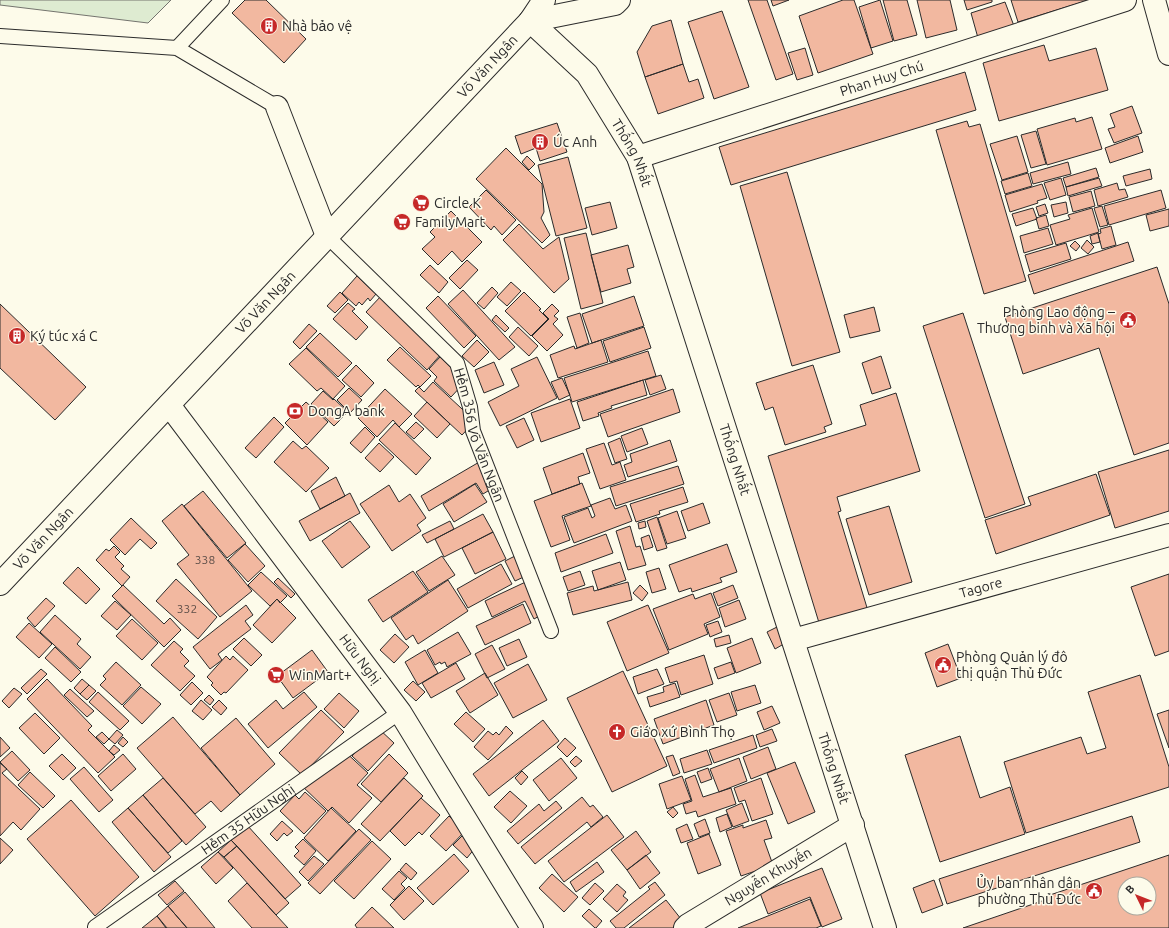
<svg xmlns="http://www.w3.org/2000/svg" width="1169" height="928" viewBox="0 0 1169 928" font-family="Ubuntu,sans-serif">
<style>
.green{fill:#deebd1;stroke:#74746e}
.building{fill:#f2b8a0;stroke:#2b2b2b;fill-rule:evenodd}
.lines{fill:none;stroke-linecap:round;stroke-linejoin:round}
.service-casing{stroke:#2b2b2b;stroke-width:16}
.minor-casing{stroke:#2b2b2b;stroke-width:24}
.tertiary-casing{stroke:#2b2b2b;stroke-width:24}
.secondary-casing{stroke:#2b2b2b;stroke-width:24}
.service{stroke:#fdfbea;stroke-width:14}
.minor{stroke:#fdfbea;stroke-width:22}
.tertiary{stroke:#fdfbea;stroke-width:22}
.secondary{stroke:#fdfbea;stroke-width:22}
.labels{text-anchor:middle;stroke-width:3;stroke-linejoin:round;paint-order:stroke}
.number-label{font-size:12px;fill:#5d4e48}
.poi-label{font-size:14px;fill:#2b2b2b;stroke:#fdfbea;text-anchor:start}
.street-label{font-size:14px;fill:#2b2b2b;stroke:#fdfbea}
</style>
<rect width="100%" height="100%" fill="#fdfbea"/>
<path class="green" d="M0 0H171L148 23 0 5Z"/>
<path class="building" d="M245 0H266L306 39 284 63 232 13Z
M748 0H767L793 74 776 80Z
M771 0H789L773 6Z
M843 0H854L873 54 818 73 799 16Z
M880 0 893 41 871 48 859 7Z
M883 0H907L917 35 894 41Z
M917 0H950L957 30 926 38Z
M964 0H992V2L967 10Z
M1011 0H1089L1018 22Z
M1005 2 1014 26 978 38 971 13Z
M722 11 749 87 714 99 688 22Z
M671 20 683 64 645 77 637 52 652 26Z
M1044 45 1049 61 1096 48 1108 90 999 121 983 63Z
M805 48 813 75 797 80 788 53Z
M683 64 689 82 698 79 704 98 658 114 645 77Z
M965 72 976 110 731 185 719 147Z
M1132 106 1142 133 1114 143 1108 129 1115 127 1110 114Z
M1092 117 1102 149 1047 165 1037 129 1075 118 1076 122Z
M967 121 969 127 980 124 1026 281 984 294 936 130Z
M557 123 567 152 540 161 536 148 521 154 515 136Z
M1036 131 1046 164 1031 168 1021 135Z
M1017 136 1028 172 1002 180 990 144Z
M1138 136 1143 152 1110 163 1105 148Z
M506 148 542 184 544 212 541 218 550 235 542 243 476 179Z
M527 156 535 164 529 170 522 162Z
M568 157 587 228 556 236 538 165Z
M1068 162 1071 174 1033 184 1030 173Z
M1096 168 1099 177 1066 187 1063 178Z
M1150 169 1152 179 1126 186 1123 176Z
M787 172 840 352 792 366 740 186Z
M1028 173 1032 186 1005 194 1001 181Z
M1061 178 1066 195 1050 200 1044 183Z
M1099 178 1102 186 1068 196 1066 187Z
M1117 183 1119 190 1125 189 1128 197 1098 206 1094 190Z
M1042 184 1047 198 1037 201 1038 203 1010 212 1005 195Z
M486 190 516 220 502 235 494 226 491 230 469 207Z
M1161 190 1166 208 1109 225 1104 206Z
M1091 191 1095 206 1073 212 1069 197Z
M610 202 617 228 592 235 585 208Z
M1066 202 1068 213 1054 217 1051 205Z
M1045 204 1048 213 1039 216 1036 207Z
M1102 206 1108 225 1100 227 1094 208Z
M1033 208 1037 219 1016 226 1012 214Z
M1092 208 1099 232 1056 245 1050 225 1070 219 1068 215Z
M1169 209V226L1150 231 1146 215Z
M451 211 482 242 462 262 452 251 438 265 422 249 435 237 430 232Z
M1046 215 1049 226 1039 229 1036 218Z
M519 224 543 249 559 237 569 279 554 293 503 240Z
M1111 226 1116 245 1102 249 1098 234 1101 233 1100 229Z
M1048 228 1053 244 1024 253 1020 236Z
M586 233 603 303 581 309 564 238Z
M1098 233 1100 242 1092 244 1090 236Z
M1087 240 1094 247 1088 254 1081 248Z
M1075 241 1080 246 1076 251 1070 246Z
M1128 242 1134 261 1034 294 1028 275Z
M1066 243 1071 259 1030 272 1025 255Z
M628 245 634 267 627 269 631 283 601 292 591 255Z
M467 260 478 270 460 289 449 278Z
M430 265 448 282 439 293 420 275Z
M1157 267 1169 304V443L1134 455 1099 348 1023 374 1005 317Z
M357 276 376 294 370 301 368 298 362 305 359 302 356 306 342 293Z
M511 282 521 291 507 306 497 297Z
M492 287 498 293 484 309 477 303Z
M463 290 515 347 499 360 448 304Z
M340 292 348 300 335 313 327 306Z
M524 292 541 309 539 310 548 319 531 336 505 311Z
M382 295 442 353 427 370 366 312Z
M438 296 476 336 464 348 426 308Z
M634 296 644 326 592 343 582 314Z
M348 303 355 309 352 311 368 327 356 340 333 319Z
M0 304 86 387 55 420 0 368Z
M552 304 559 311 554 316 558 319 553 324 563 335 547 351 532 336 549 319 543 313Z
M874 307 880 331 850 338 844 315Z
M580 313 589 343 577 348 567 317Z
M963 313 1025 504 985 518 923 326Z
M496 315 509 328 505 332 492 320Z
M309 324 317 331 300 349 293 342Z
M518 327 538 346 529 356 509 337Z
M644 327 651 348 610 362 603 341Z
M320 333 352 363 338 377 306 347Z
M477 340 489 352 474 367 462 356Z
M601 340 608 362 558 378 550 355 574 346 575 349Z
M400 347 431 376 420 387 418 385 416 387 387 360Z
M306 348 345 386 333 399 321 388 317 391 289 364Z
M648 351 656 376 572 402 564 378Z
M881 356 891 388 872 394 862 363Z
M440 357 461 377 464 383 451 397 434 381 437 377 429 369Z
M537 357 557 398 500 426 488 402 519 386 511 369Z
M494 362 504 385 484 393 475 370Z
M356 365 374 383 361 397 342 380Z
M813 365 832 424 824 427 826 432 785 445 773 407 765 410 756 383Z
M661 375 666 389 650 395 645 380Z
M562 378 570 395 559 400 551 382Z
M643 380 647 395 611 406 612 408 598 413 599 416 583 421 577 402Z
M433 382 475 421 462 435 415 391 419 387 424 392Z
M349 388 362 400 350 413 337 400Z
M385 389 412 414 399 427 393 420 377 437 358 418Z
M673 389 680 412 608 437 600 414Z
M323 391 333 400 334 399 348 412 334 426 311 404Z
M896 393 920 471 837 497 841 511 838 512 868 611 820 626 768 456 866 425 860 405Z
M570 399 580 428 541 442 531 413Z
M306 402 328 422 307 445 285 423Z
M427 402 450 424 437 438 414 416Z
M274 417 284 427 256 458 245 448Z
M524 418 534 440 517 448 506 426Z
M416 422 424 429 414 439 406 432Z
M395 423 431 458 416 475 379 440Z
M365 427 375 437 361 453 350 443Z
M642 428 648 444 627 452 621 436Z
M620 438 627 459 615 463 608 443Z
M670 440 677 461 628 477 624 465 632 462 630 454Z
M293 441 302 449 306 446 329 468 306 492 274 462Z
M379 443 394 457 380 472 365 458Z
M604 443 612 465 620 462 626 480 600 489 586 449Z
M1169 450V511L1115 528 1098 472Z
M583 453 590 473 578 477 580 484 552 494 543 468Z
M481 461 496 486 483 494 476 483 429 511 421 496Z
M678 466 684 484 616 506 610 487Z
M1096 474 1110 515 996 554 985 520 1031 505 1028 497Z
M336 477 345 496 320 509 311 491Z
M582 483 591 506 562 516 570 540 551 547 534 501Z
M475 484 487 502 454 522 443 504Z
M389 485 399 502 410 494 426 518 417 525 421 531 392 551 360 504Z
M683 487 688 502 659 511 660 514 636 522 630 504Z
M203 491 246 543 227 558 184 506Z
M350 493 360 513 310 541 299 521Z
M610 498 615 509 626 505 632 521 574 543 564 517 588 508 592 518 595 516 591 505Z
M703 503 710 523 688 531 681 511Z
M182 504 252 591 220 617 177 564 189 555 162 521Z
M889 506 912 582 869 595 846 519Z
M677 511 686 538 667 544 658 518Z
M483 514 493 532 444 557 435 539Z
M657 517 667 548 657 551 647 521Z
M131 518 157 543 151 549 140 539 125 555 110 540Z
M350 521 370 547 342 568 322 541Z
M450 521 454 529 427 543 422 535Z
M645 521 646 527 639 529 638 523Z
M630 526 636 547 640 546 646 565 628 570 616 531Z
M493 532 506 559 475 574 462 548Z
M606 534 613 553 561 572 555 553Z
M649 535 653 547 644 550 641 538Z
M245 544 265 566 248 582 228 560Z
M727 544 737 572 720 578 722 582 692 592 691 588 679 592 669 565Z
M114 546 120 552 115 557 124 566 121 569 130 577 122 586 96 560 106 549 109 551Z
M519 554 528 575 515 581 505 561Z
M442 556 455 575 429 591 416 572Z
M620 562 626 580 598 590 592 571Z
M501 564 512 584 468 608 457 589Z
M78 567 100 589 86 604 63 583Z
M659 568 666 589 652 593 646 572Z
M413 571 428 592 383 622 368 600Z
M580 571 585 585 568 591 563 577Z
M261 572 287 596 280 603 277 599 270 606 248 585Z
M1169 574V651L1155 656 1131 587Z
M278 578 295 594 291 598 274 582Z
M176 579 217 617 198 639 156 601Z
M532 579 548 611 534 619 525 601 492 617 485 601Z
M448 580 468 611 418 644 413 635 406 640 391 618Z
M628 582 632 600 573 615 567 593 593 586 594 591Z
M123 585 164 624 170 618 181 630 164 647 112 596Z
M640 585 648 593 642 601 633 593Z
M733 585 738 598 718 606 713 593Z
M711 593 720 617 704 624 708 634 669 650 653 609 693 594 695 599Z
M46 598 55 606 35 627 27 618Z
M277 599 296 618 272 643 253 625Z
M739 600 746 619 725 627 719 608Z
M115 601 131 615 117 630 101 616Z
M523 604 531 623 485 645 476 626Z
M246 605 253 615 245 621 251 629 218 654 222 660 210 669 193 647Z
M648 605 669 653 627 671 607 622Z
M55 615 81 639 77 644 91 657 80 669 40 632Z
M132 619 158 643 142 660 116 636Z
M718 621 722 632 710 637 706 625Z
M29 623 52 644 39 658 16 637Z
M781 625 789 641 775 649 767 632Z
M458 632 471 654 447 667 445 662 441 664 440 662 435 665 427 650Z
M395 634 409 647 394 663 380 650Z
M729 635 731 643 716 647 714 639Z
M244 638 262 655 251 666 233 649Z
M752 638 761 663 736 673 727 648Z
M519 639 527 657 507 666 499 648Z
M174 641 183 649 180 652 189 661 184 666 195 676 180 691 151 665Z
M948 644 961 678 937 687 925 653Z
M492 645 505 669 487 678 475 654Z
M55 647 81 672 71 682 45 658Z
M312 650 328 672 293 698 277 676Z
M425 650 438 673 418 685 405 662Z
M704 655 713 684 681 695 677 681 670 683 665 668Z
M226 656 230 660 233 656 248 670 226 693 224 692 221 695 211 685 213 683 207 677Z
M116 662 141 685 122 705 100 685 106 679 103 676Z
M731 662 735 673 718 679 714 668Z
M456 663 465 679 431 698 422 683Z
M528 664 547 700 513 718 494 683Z
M41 669 47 674 27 694 21 688Z
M657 669 664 684 638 694 633 677Z
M623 671 667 766 612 792 567 698Z
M485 673 498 695 470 713 456 691Z
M1140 675 1169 767V787L1026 833 1004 762 1081 737 1087 754 1106 748 1088 692Z
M47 679 92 726 88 730 115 757 98 773 27 699Z
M82 679 89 685 80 694 74 688Z
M413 681 425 692 416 701 404 690Z
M192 682 203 693 191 705 180 695Z
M675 683 680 697 650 707 647 697 664 692 663 687Z
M89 685 96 691 87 700 80 694Z
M755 685 761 703 737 711 731 692Z
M141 687 161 704 142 724 123 706Z
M14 688 22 694 9 708 2 701Z
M70 689 94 711 87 717 64 695Z
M98 692 129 721 120 730 89 702Z
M304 692 317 707 268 748 248 724 276 700 283 709Z
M339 693 359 711 344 728 324 709Z
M729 693 737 715 717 722 709 700Z
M209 695 214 700 210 705 204 700Z
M201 700 212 710 203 720 192 711Z
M219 700 227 708 221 715 212 707Z
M706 700 714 725 663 744 654 719Z
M772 706 780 723 764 730 757 712Z
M321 710 344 732 302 775 279 753Z
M1169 710V748L1157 714Z
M466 712 485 729 473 742 454 724Z
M35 713 60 738 44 754 19 728Z
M173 717 240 795 221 812 211 801 195 814 137 748Z
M236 718 275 764 240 795 201 748Z
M543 720 559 741 489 796 473 774Z
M506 726 513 733 488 760 474 747 488 731 493 735 496 732 499 735Z
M378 728 394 743 368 771 352 756Z
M772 729 777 741 760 747 756 735Z
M117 730 123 735 115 744 109 739Z
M102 732 109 739 104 744 96 737Z
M753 735 757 748 714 763 709 750Z
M960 736 980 798 1010 787 1025 834 940 862 905 755Z
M0 737 10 748 0 757Z
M123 737 128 742 123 747 118 743Z
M565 738 576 748 567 757 557 747Z
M114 745 120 750 114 755 109 751Z
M340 747 368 773 357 785 372 798 349 823 332 807 328 811 300 784 326 756 329 759Z
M768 747 776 769 751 779 743 757Z
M707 750 712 764 684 773 680 759Z
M12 751 30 770 18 781 0 762Z
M62 754 76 768 63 780 49 766Z
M123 754 136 769 111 791 98 776Z
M389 754 408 773 381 802 361 784Z
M673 755 680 773 673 776 666 757Z
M576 756 582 761 575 767 570 762Z
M561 758 577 778 549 801 533 780Z
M739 758 747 781 719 792 710 769Z
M795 762 815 812 788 824 767 773Z
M0 763 7 769 2 773 40 809 21 830 13 822 0 836Z
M84 767 113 800 99 812 70 779Z
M708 768 712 779 701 783 697 772Z
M522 771 528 777 521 785 515 778Z
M30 772 55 796 43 808 18 785Z
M695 775 703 797 731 788 736 804 698 817 696 811 686 814 683 804 692 801 685 779Z
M682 776 691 800 667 809 659 784Z
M163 778 206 827 186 845 143 795Z
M404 778 423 796 380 841 361 824Z
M761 778 773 814 752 821 745 800 739 802 734 788Z
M510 791 527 806 511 823 494 807Z
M305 792 326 811 304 834 280 811 295 795 299 799Z
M143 795 182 841 168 853 128 808Z
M582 797 590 807 593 805 603 817 591 827 587 822 535 864 521 847Z
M421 798 440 815 422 835 419 832 405 846 390 831Z
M71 800 139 877 95 916 27 839Z
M556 801 562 808 518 844 507 831 539 804 544 811Z
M742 803 749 821 733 827 726 810Z
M673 807 678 813 673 818 667 812Z
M128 808 171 857 154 872 112 822Z
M331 808 356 831 328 861 304 838Z
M727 814 732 827 720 832 716 818Z
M607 815 624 837 564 882 548 861Z
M449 816 465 831 446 851 430 836Z
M1132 816 1140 842 947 904 939 879Z
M705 819 710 833 699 837 694 824Z
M766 820 772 838 764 840 773 865 741 876 726 831 743 825V828Z
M282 821 293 831 287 836 284 833 277 841 270 834Z
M687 824 693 839 681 843 676 829Z
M247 825 301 885 285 899 231 840Z
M359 829 371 840 320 894 308 883Z
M636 831 651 852 627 870 611 850Z
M709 834 721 865 698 874 687 843Z
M462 836 475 848 467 858 453 845Z
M0 838 13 850 0 864Z
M303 839 316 851 304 865 294 856 299 851 295 847Z
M231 840 237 846 224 857 218 852Z
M372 841 391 859 354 899 334 881Z
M237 846 289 903 276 915 224 857Z
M218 852 233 868 216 884 201 867Z
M454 854 469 871 433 905 417 888Z
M646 855 660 873 640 889 627 870Z
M1169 855V928H963L1045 900 1044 897ZM1125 884H1149V908H1125Z
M314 856 324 864 308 881 299 872Z
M597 862 604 872 576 892 570 882Z
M406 863 417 873 411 880 400 870Z
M822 868 842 919 822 927 810 897 768 914 760 893Z
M399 871 407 878 401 884 405 888 394 900 382 889Z
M552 874 578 897 564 912 539 888Z
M934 880 943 905 922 913 913 888Z
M175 881 184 891 167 905 158 895Z
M655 882 665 895 624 928H616L610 921 650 889 648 887Z
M247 883 276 915 288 928H252L228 901Z
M595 883 604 891 590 905 582 898Z
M617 884 626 892 623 896 628 900 617 912 603 899Z
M409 886 424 901 404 920 390 905Z
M185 892 215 928H187L168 906Z
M810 899 821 926 816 928H738Z
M666 900 685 924 679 928H629Z
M168 906 187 928H167L157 916Z
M372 907 394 928H357L355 925Z
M589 909 602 921 596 928H595L582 916Z
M157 916 166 928H142Z"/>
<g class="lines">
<g class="service-casing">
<g id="service">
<path d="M0 36 177 48 277 107"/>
<path d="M177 48 222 0"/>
<path id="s1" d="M327 236 457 363 470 407 473 431 551 631"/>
<path id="s2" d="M95 927 400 712"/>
</g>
</g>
<g class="minor-casing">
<g id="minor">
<path d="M277 107 327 236"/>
<path id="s3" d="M638 157 1125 0"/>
<path id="s4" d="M169 405 400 712 532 928"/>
<path id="s5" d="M793 640 1169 535"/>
<path id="s6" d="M685 928 688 925 853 825"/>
</g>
</g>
<g class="tertiary-casing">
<g id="tertiary">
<path id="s7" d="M530 21 587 74 638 157 885 928"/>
</g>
</g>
<g class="secondary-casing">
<g id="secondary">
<path d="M1154 0 1169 54"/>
<path d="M530 21 615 4 619 0"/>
<path id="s8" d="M0 584 530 21 544 0"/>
</g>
</g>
<use href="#service" class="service"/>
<use href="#minor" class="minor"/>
<use href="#tertiary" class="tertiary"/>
<use href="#secondary" class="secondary"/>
</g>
<defs>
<g id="building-disc" transform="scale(0.9)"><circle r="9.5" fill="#c62828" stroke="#fdfbea"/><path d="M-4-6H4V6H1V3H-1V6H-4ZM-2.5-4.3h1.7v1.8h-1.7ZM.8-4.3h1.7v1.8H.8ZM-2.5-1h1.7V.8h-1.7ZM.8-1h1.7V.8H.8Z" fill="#fff"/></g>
<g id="supermarket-disc" transform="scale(0.9)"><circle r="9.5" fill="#c62828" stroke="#fdfbea"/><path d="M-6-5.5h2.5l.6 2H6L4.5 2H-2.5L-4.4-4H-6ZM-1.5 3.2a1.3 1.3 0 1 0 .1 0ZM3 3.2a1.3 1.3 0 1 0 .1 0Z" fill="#fff"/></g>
<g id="civic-disc" transform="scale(0.9)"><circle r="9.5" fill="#c62828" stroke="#fdfbea"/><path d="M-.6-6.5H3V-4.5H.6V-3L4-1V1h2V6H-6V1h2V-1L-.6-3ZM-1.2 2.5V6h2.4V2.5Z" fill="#fff"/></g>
<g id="bank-disc" transform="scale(0.9)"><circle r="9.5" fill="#c62828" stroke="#fdfbea"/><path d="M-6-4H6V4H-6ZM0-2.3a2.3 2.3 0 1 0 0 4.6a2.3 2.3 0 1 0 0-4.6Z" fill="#fff"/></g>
<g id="church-disc" transform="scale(0.9)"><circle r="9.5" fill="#c62828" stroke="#fdfbea"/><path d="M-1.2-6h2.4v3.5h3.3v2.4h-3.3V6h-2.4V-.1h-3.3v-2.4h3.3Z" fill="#fff"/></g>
</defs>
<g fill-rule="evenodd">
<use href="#building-disc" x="269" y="26"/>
<use href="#building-disc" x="540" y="142"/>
<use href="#supermarket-disc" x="421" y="203"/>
<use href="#supermarket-disc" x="402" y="222"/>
<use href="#civic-disc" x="1128" y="320"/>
<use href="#building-disc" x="17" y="336"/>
<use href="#bank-disc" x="295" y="411"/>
<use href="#civic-disc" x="943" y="665"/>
<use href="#supermarket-disc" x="276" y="675"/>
<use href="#church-disc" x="617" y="732"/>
<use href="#civic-disc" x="1094" y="891"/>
</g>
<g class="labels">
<g class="number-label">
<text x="205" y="564">338</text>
<text x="187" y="613">332</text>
</g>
<g class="poi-label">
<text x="282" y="31">Nhà bảo vệ</text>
<text x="553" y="147">Úc Anh</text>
<text x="434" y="208">Circle K</text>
<text x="415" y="227">FamilyMart</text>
<text x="1115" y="317" text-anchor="end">Phòng Lao động –<tspan x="1115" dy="16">Thương binh và Xã hội</tspan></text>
<text x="30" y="341">Ký túc xá C</text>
<text x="308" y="416">DongA bank</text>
<text x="956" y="662">Phòng Quản lý đô<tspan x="956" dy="16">thị quận Thủ Đức</tspan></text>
<text x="289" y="680">WinMart+</text>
<text x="630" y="737">Giáo xứ Bình Thọ</text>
<text x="1081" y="888" text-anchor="end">Ủy ban nhân dân<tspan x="1081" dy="16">phường Thủ Đức</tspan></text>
</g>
<g class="street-label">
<text dy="5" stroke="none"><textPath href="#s8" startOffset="711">Võ Văn Ngân</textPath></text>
<text dy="5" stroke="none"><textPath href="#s3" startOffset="256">Phan Huy Chú</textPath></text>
<text dy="5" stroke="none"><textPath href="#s7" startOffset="169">Thống Nhất</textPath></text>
<text dy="5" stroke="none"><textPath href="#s8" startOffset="387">Võ Văn Ngân</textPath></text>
<text dy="5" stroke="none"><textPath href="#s1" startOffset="257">Hẻm 356 Võ Văn Ngân</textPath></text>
<text dy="5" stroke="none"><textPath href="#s7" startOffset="493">Thống Nhất</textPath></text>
<text dy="5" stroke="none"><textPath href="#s8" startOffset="63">Võ Văn Ngân</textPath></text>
<text dy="5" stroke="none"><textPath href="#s5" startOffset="195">Tagore</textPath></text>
<text dy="5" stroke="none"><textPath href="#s4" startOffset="318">Hữu Nghị</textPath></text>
<text dy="5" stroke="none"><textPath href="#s7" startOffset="817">Thống Nhất</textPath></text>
<text dy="5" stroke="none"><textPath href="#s2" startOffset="187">Hẻm 35 Hữu Nghị</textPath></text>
<text dy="5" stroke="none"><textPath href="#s6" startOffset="98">Nguyễn Khuyến</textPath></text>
</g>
</g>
<g transform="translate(1137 896) rotate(313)"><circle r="19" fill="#fdfbea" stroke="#a9a89e"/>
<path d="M0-3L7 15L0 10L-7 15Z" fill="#c62828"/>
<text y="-6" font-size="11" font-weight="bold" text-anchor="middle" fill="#2b2b2b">B</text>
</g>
</svg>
